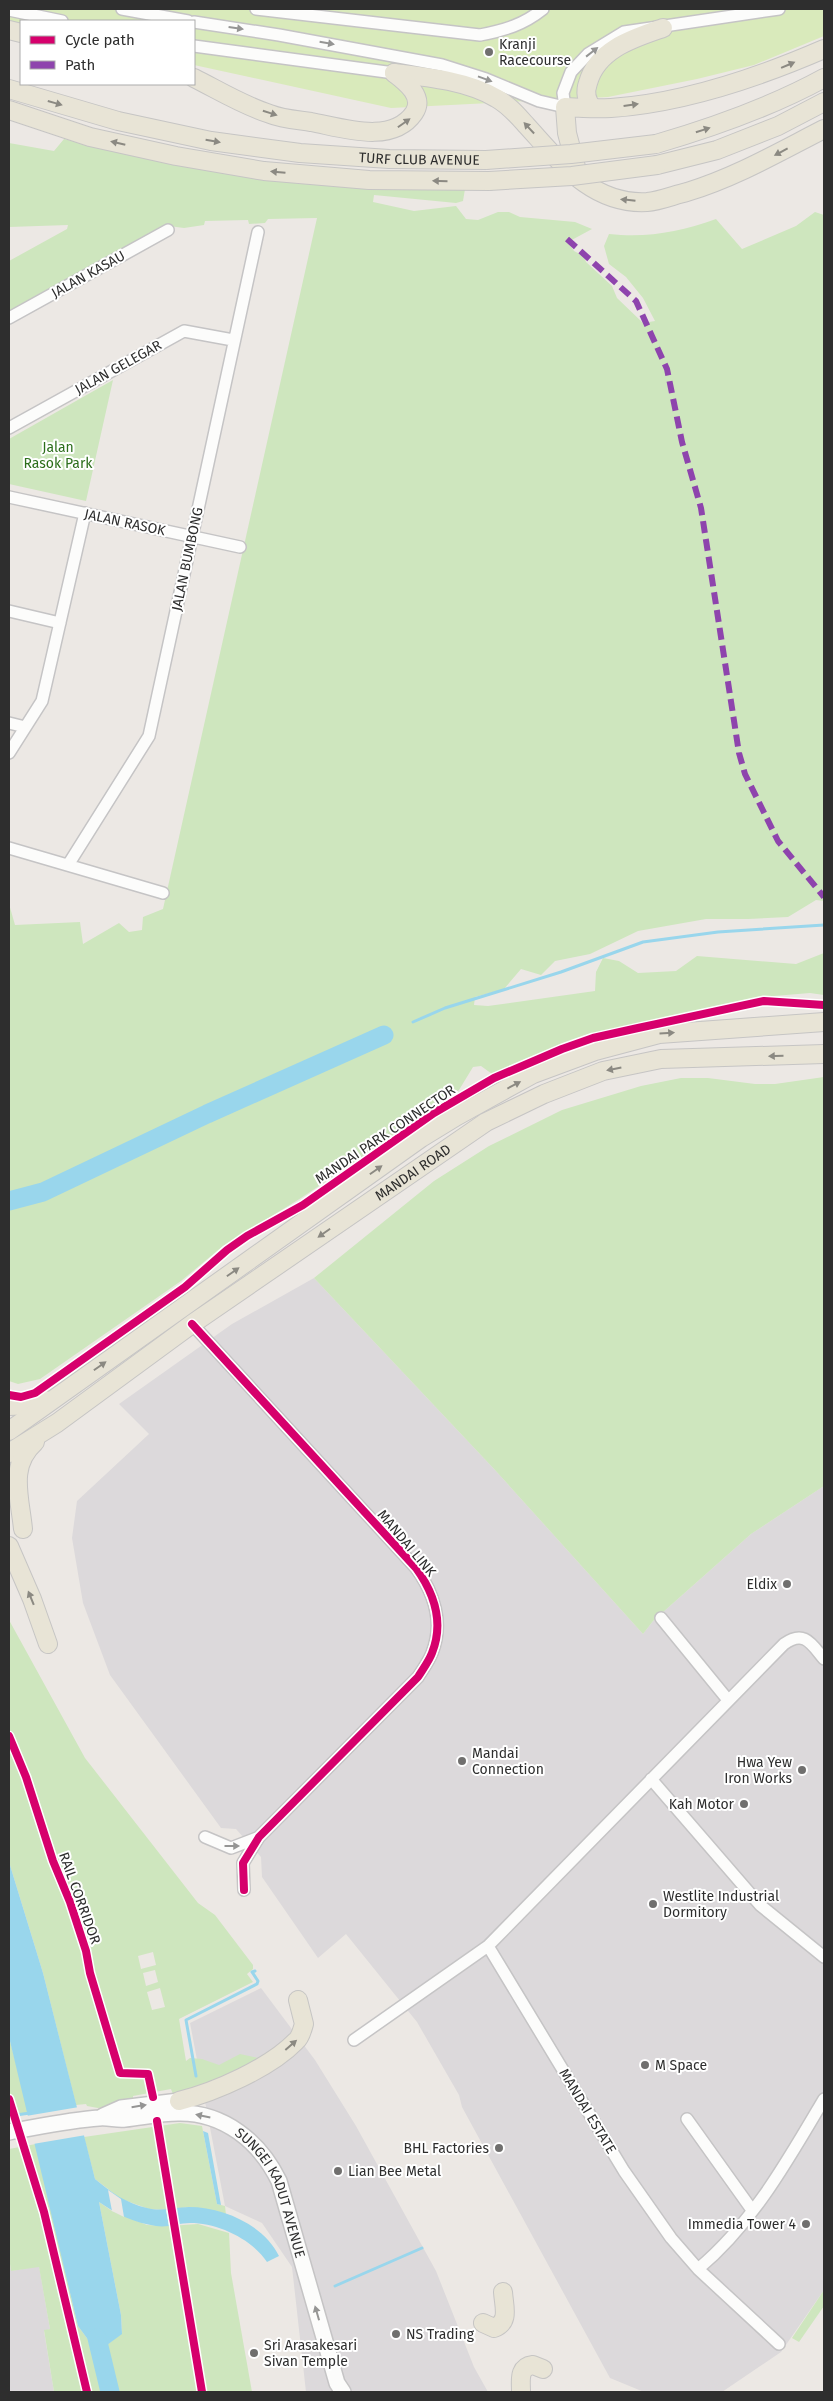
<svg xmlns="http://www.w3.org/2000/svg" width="833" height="2401" viewBox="0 0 833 2401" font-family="'Fira Sans',sans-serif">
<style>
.industrial{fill:#dcd9db}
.green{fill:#cee6be;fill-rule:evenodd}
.pitch{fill:#d9eabb}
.water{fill:#99d6ec}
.pier{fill:#ece8e4}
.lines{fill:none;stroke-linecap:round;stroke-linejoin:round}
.stream{stroke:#99d6ec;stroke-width:3}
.river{stroke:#99d6ec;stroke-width:19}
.street-casing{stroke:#c5c4c5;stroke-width:14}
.secondary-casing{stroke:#c5c4c5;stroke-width:18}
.primary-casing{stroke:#c6c5c4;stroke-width:20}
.street{stroke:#fcfcfb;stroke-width:11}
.secondary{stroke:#fcfcfb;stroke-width:15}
.primary{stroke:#e8e4d6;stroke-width:18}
.primary-bridge-casing{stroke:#c6c5c4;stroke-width:20;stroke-linecap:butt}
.primary-bridge{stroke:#e8e4d6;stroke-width:18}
.quiet{stroke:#8e44ad;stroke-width:6;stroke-dasharray:12 6;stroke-linecap:butt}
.cycleway-casing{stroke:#fff;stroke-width:11}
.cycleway{stroke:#d6006c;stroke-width:8}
.oneway{fill:#959594}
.oneway2{fill:#8b8982}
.poi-dot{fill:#706f6e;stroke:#fff;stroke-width:2}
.labels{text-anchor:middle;stroke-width:4;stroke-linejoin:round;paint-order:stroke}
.poi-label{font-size:14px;fill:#2e2e2e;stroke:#fff;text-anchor:start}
.street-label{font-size:14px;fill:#2e2e2e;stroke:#fff}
.park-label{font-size:14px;fill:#2c6e1b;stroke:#fff}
</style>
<rect width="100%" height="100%" fill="#ece8e4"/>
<path class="industrial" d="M314 1278 495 1470 643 1634 653 1621 751 1534 824 1486V2290L781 2352 722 2392H644L610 2378 462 2107 459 2095 417 2022 346 1934 318 1958 262 1877 261 1857 236 1829 221 1828 110 1675 83 1603 72 1538 77 1501 149 1434 119 1404 232 1324Z
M261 1988 315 2060 356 2126 436 2271 474 2367 488 2392H306L292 2267 262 2223 225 2206 190 2023Z
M9 2257 11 2271 39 2266 50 2329 44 2331 54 2392H9Z"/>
<path class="green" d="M64 139 176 165 263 180 465 189 463 201 456 203 374 195 373 202 414 211 456 206 466 219 478 220 498 212H509L520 217 575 222 592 229 568 242 574 251 584 256 586 262 612 286 617 298 643 323 655 321 643 298 626 277 609 264 604 246 609 234C648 238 679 232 716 219L742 249 796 226 815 212 824 215V901L816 900 788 917 748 919H706L638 931 590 954 555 961 541 975 521 969 504 989 475 997 474 1005 488 1006 595 991 596 972 603 958 619 961 638 973 676 971 697 956 796 964 824 953V995L810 993 761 997 690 1012 549 1055 499 1079 481 1066 473 1067 459 1090 445 1102 301 1198 223 1246 181 1281 40 1379 18 1384 9 1381V904L15 925 80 922 83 944 119 923 129 932 142 930 143 917 163 909 317 218 268 219 265 223 249 224 248 220 205 221 204 225 184 228 169 226 10 311 9 261 67 229 68 225 9 227V143L54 151Z
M113 380 86 501 9 484V439Z
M824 1077V1486L751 1534 653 1621 643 1634 495 1470 314 1278 434 1181 489 1146 562 1110 641 1086 681 1078H708L755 1084H775Z
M9 1620 85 1758 198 1903 215 1915 253 1965V1969L247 1974 253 1982 179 2019 186 2061 190 2058 202 2059 219 2065 240 2054 258 2058 259 2062 174 2097 171 2089 133 2096V2103L98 2108 87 2106 86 2104 76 2105 43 1973 9 1862ZM153 1952 156 1965 141 1969 138 1956ZM155 1970 158 1982 146 1986 143 1973ZM160 1988 165 2007 152 2010 147 1992Z
M9 2037 29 2114 9 2117Z
M180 2123 202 2126 217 2204 225 2206 226 2215 189 2207 166 2210 149 2209 121 2199 95 2179 84 2137Z
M36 2144 78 2326 92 2345 99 2364 105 2363 103 2348 122 2333 121 2315 99 2202 112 2211 147 2225 169 2226 198 2224 229 2233 231 2273 252 2392H54L44 2330 50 2329 39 2267 11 2271 9 2257V2149Z
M824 2290V2306L799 2342 792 2338Z"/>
<path class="pitch" d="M9 9H824V36L754 65 697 79 608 97 391 108 194 65V21H21V26L9 23Z"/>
<path class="water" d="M9 1862 43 1973 95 2179C112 2193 126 2203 147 2208 162 2212 175 2207 189 2207 223 2207 264 2225 279 2256L267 2262C252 2239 218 2223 190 2223 179 2223 168 2228 156 2226 135 2223 116 2214 99 2202L121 2315 122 2334 103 2348 105 2363 99 2364 92 2345 78 2326 9 2037Z
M203 2131 208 2133 221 2205 217 2204Z"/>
<path class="pier" d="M79 2107 86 2135 33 2144 26 2116Z
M108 2190 121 2199 124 2217 112 2211Z
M176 2209 179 2224 169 2226 166 2210Z"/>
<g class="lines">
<path class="stream" d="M413 1022 445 1008 561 972 643 942 718 932 824 925
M196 2076 186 2020 257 1984 258 1981 252 1972 255 1971
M9 2116 30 2113
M335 2286 422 2248"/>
<path class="river" d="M9 1201 43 1192 207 1114 384 1035
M97 2338 110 2392"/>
<g class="street-casing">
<path id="street" d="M122 9 188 21
M256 9 480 35C505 30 523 25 543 9
M9 10 62 21
M194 22 279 35 442 65 486 79 539 101 565 107 563 93 571 72 588 54 624 32 779 9
M194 46 394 73
M9 318 168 230
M9 428 184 331 233 340
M9 497 240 547
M9 611 60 623
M9 723 25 727
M9 753 42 701 85 513
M9 848 163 893
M68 865 149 736 258 232
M192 1324 416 1568C434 1593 444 1623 432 1653 429 1661 423 1669 418 1677L259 1837 243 1863 244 1890
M661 1618 728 1700
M651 1779 760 1905 824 1957
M205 1837 231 1848 257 1838
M488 1946 624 2171 671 2238 698 2269 779 2344
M354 2040 488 1946 784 1644C805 1629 812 1645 824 1659
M687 2119 752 2210
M698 2269C753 2223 788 2160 824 2099"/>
</g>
<g class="secondary-casing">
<g id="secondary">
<path d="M103 2116 121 2108 179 2101"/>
<path id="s1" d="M9 2132C38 2127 69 2120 99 2118 108 2117 117 2120 125 2119 143 2117 161 2113 178 2113 224 2112 260 2142 279 2181L337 2383 343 2392"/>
</g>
</g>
<g class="primary-casing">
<g id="primary">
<path d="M9 30 21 33"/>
<path d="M394 73C428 77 467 81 496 98 509 105 518 116 527 126 560 162 592 205 647 202 660 201 674 195 687 192 736 177 779 152 824 129"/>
<path d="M194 78C218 90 244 106 270 114 282 119 298 120 311 122 343 128 392 145 414 113 425 97 406 82 394 73"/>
<path id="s2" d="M9 89 118 121 211 141 300 153 389 159 486 160"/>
<path d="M593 108C586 101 585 91 588 83 597 49 634 38 663 28"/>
<path d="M9 110 90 137 176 156 264 171 369 180 489 181"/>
<path d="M656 144C714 127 771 107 824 78"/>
<path d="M657 165 717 150 778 126 824 102"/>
<path d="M576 167 567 133 565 107C580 108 595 109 611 108 684 103 757 78 824 49"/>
<path d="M9 1406 31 1405 45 1400"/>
<path d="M9 1431 421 1138 457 1116 533 1074 595 1051 659 1034 824 1022"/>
<path id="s3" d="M9 1453 57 1423 192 1324 486 1122 544 1094 603 1071 661 1059 824 1054"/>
<path d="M23 1529C20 1497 8 1466 35 1442"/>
<path d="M9 1546 32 1599 48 1644"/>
<path d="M179 2101C215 2092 270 2068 296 2041 301 2037 302 2030 304 2024L298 2000"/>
<path d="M483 2323 494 2328C510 2322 504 2307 503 2292"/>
<path d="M521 2392C521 2380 518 2367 533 2365L543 2369"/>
</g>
</g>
<use href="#street" class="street"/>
<use href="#secondary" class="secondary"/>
<use href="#primary" class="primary"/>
<g class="primary-bridge-casing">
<path id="primary-bridge" d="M486 160 571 154 656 144
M489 181 572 176 657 165"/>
</g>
<use href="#primary-bridge" class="primary-bridge"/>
<path class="quiet" d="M567 239 636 301 667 369 682 442 701 508 739 753 745 774 778 841 824 897"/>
<g class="cycleway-casing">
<path id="cycleway" d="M192 1324 416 1568C434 1593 444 1623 432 1653 429 1661 423 1669 418 1677L259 1837 243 1863 244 1890
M9 1395 21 1397 35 1393 185 1287 227 1250 247 1236 303 1205 434 1113 494 1078 562 1049 593 1038 638 1028 764 1001 824 1005
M9 1736 26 1777 53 1861 70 1902 86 1951 90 1973 120 2073 148 2074 153 2097
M9 2099 44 2212 87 2392
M157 2121 202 2392"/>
</g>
<use href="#cycleway" class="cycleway"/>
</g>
<defs><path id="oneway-solid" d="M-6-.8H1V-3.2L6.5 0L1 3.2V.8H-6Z" transform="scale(1.25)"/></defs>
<g class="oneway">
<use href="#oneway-solid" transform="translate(236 28) rotate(8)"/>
<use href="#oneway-solid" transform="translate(327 43) rotate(10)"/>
<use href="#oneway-solid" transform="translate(592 52) rotate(-38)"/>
<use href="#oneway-solid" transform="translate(485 79) rotate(20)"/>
<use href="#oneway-solid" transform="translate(232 1846)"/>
<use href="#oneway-solid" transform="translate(139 2106) rotate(-9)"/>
<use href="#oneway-solid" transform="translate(203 2116) rotate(-168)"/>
<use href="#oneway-solid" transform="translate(317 2313) rotate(-106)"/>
</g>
<g class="oneway2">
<use href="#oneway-solid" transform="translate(788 65) rotate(-23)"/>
<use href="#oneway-solid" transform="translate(55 103) rotate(16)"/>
<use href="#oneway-solid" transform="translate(631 105) rotate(-8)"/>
<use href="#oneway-solid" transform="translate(270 113) rotate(18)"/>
<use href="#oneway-solid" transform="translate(404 123) rotate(-35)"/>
<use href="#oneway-solid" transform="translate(529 128) rotate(-133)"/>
<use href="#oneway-solid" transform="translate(703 130) rotate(-18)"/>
<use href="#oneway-solid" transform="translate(213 141) rotate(10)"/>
<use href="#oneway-solid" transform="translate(118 143) rotate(-167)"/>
<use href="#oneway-solid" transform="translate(781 152) rotate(152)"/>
<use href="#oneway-solid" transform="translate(278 172) rotate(-175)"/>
<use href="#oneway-solid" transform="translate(440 181) rotate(-179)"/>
<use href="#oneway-solid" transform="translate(628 200) rotate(-174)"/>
<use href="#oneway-solid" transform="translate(667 1033) rotate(-4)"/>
<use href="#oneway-solid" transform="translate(776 1056) rotate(178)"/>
<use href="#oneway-solid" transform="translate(614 1069) rotate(169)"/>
<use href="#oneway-solid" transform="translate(514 1085) rotate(-28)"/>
<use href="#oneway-solid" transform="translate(376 1170) rotate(-35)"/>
<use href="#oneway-solid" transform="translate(324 1233) rotate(145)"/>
<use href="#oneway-solid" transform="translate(233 1272) rotate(-35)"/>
<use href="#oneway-solid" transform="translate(100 1366) rotate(-35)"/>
<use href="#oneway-solid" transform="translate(31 1598) rotate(-112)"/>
<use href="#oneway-solid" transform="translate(291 2045) rotate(-41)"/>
</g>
<g class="poi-dot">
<circle cx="489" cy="52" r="5"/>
<circle cx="787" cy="1584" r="5"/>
<circle cx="462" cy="1761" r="5"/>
<circle cx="802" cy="1770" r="5"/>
<circle cx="744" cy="1804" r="5"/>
<circle cx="653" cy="1904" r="5"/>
<circle cx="645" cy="2065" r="5"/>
<circle cx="499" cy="2148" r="5"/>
<circle cx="338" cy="2171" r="5"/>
<circle cx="806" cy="2224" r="5"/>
<circle cx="396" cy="2334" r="5"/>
<circle cx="254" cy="2353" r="5"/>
</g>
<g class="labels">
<g class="poi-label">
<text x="499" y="49">Kranji<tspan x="499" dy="16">Racecourse</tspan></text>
<text x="777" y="1589" text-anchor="end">Eldix</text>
<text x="472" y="1758">Mandai<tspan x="472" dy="16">Connection</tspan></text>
<text x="792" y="1767" text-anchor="end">Hwa Yew<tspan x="792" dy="16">Iron Works</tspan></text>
<text x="734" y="1809" text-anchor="end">Kah Motor</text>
<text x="663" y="1901">Westlite Industrial<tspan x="663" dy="16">Dormitory</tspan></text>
<text x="655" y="2070">M Space</text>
<text x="489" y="2153" text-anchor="end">BHL Factories</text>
<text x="348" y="2176">Lian Bee Metal</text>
<text x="796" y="2229" text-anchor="end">Immedia Tower 4</text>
<text x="406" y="2339">NS Trading</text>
<text x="264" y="2350">Sri Arasakesari<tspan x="264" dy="16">Sivan Temple</tspan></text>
</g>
<g class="street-label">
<text dy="5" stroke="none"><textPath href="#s2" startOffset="418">TURF CLUB AVENUE</textPath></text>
<text transform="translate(88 274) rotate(-29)" y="5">JALAN KASAU</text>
<text transform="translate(118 367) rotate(-29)" y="5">JALAN GELEGAR</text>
<text transform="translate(125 522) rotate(12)" y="5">JALAN RASOK</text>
<text transform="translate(187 559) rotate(-78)" y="5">JALAN BUMBONG</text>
<text transform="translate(385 1134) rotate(-34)" y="5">MANDAI PARK CONNECTOR</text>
<text dy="5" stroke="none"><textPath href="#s3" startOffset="492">MANDAI ROAD</textPath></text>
<text transform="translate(407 1543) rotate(50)" y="5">MANDAI LINK</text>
<text transform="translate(80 1898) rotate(70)" y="5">RAIL CORRIDOR</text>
<text transform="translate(588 2111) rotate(59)" y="5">MANDAI ESTATE</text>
<text dy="5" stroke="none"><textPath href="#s1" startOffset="306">SUNGEI KADUT AVENUE</textPath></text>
</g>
<g class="park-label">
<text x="58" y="452">Jalan<tspan x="58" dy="16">Rasok Park</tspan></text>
</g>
</g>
<rect width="833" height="2401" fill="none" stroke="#2e2e2e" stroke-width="20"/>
<rect x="20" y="20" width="175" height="65" fill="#ffffff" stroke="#ababab"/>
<rect x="30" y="36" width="25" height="8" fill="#d6006c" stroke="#ababab"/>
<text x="65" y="45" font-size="15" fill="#2e2e2e">Cycle path</text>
<rect x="30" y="61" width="25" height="8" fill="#8e44ad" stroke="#ababab"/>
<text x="65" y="70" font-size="15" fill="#2e2e2e">Path</text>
</svg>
